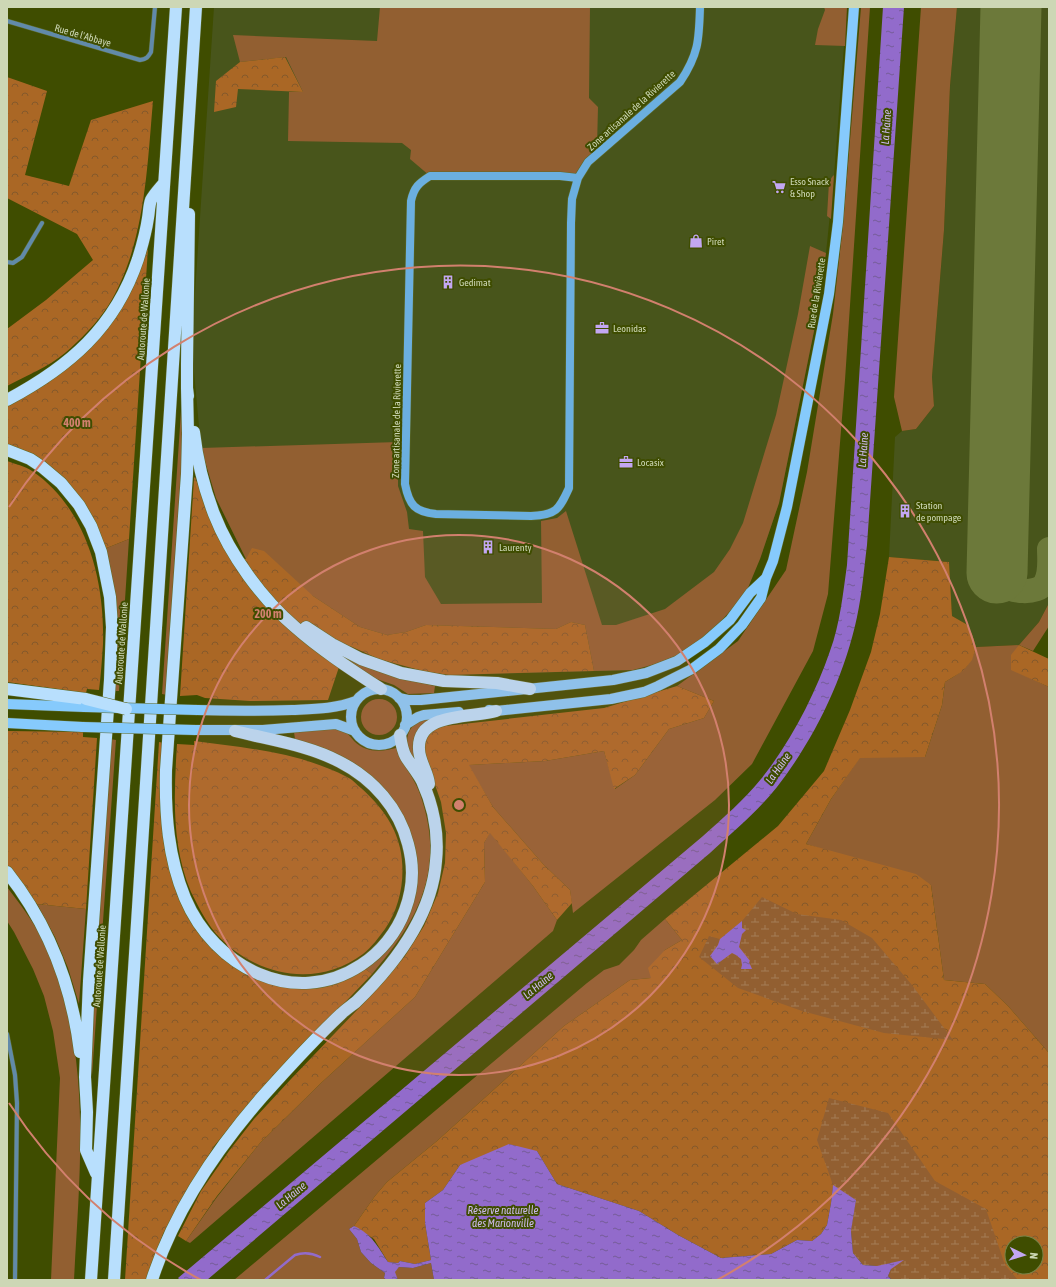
<svg xmlns="http://www.w3.org/2000/svg" width="1056" height="1287" viewBox="0 0 1056 1287" font-family="'Asap Condensed',sans-serif">
<style>
.built{fill:#48551b}
.grass{fill:#925f31}
.forest{fill:url(#forest-crowns);fill-rule:evenodd}
.wetland{fill:url(#wetland-marsh)}
.water{fill:url(#water-ripples)}
.lines{fill:none;stroke-linecap:round;stroke-linejoin:round}
.stream{stroke:#926bcb;stroke-width:2.5}
.taxiway{stroke:#6c793a;stroke-width:24}
.runway{stroke:#6c793a;stroke-width:61}
.street-casing{stroke:#5e6b28;stroke-width:5}
.secondary-casing{stroke:#5e6b28;stroke-width:9}
.primary-casing{stroke:#5e6b28;stroke-width:11}
.highway-casing{stroke:#5e6b28;stroke-width:13}
.street{stroke:#618aa9;stroke-width:4}
.secondary{stroke:#6bafe0;stroke-width:8}
.primary{stroke:#86cafc;stroke-width:10}
.highway{stroke:#b8dffd;stroke-width:12}
.primary-bridge-casing{stroke:#5e6b28;stroke-width:11;stroke-linecap:butt}
.highway-bridge-casing{stroke:#5e6b28;stroke-width:13;stroke-linecap:butt}
.primary-bridge{stroke:#86cafc;stroke-width:10}
.highway-bridge{stroke:#b8dffd;stroke-width:12}
.ring{fill:none;stroke:#d2806e;stroke-width:2}
.labels{text-anchor:middle;stroke-width:4;stroke-linejoin:round;paint-order:stroke}
.street-label{font-size:10px;fill:#cdd7b5;stroke:#3f4d00}
.poi-label{font-size:10px;fill:#cdd7b5;stroke:#3f4d00;text-anchor:start}
.water-label{font-size:11px;font-style:italic;fill:#cdbbec;stroke:#3f4d00}
.centre{fill:#d2806e;stroke:#3f4d00;stroke-width:2}
.ring-label{font-size:12px;text-anchor:middle;font-weight:bold;fill:#d2806e;stroke:#3f4d00;stroke-width:4;stroke-linejoin:round;paint-order:stroke}
</style>
<defs>
<pattern id="forest-crowns" width="20" height="18" patternUnits="userSpaceOnUse"><rect width="20" height="18" fill="#aa6725"/><path d="M2 6a3 3 0 1 1 6 0M12 15a3 3 0 1 1 6 0" fill="none" stroke="#84592b"/></pattern>
<pattern id="wetland-marsh" width="20" height="14" patternUnits="userSpaceOnUse"><rect width="20" height="14" fill="#925f31"/><path d="M1 5h8M5 5V1M11 12h8M15 12V8" fill="none" stroke="#a57d56"/></pattern>
<pattern id="water-ripples" width="26" height="14" patternUnits="userSpaceOnUse"><rect width="26" height="14" fill="#926bcb"/><path d="M2 4q2-2 4 0t4 0M15 11q2-2 4 0t4 0" fill="none" stroke="#755c97"/></pattern>
</defs>
<rect width="100%" height="100%" fill="#3f4d00"/>
<path class="built" d="M214 7H847L834 175 826 253 814 331 779 503 760 559 655 664 633 670 449 675 423 671 379 659 246 559 216 498 201 448 193 361 195 293Z
M957 7H1049V603L1039 622 1019 645 976 647 972 634 966 624 952 616 949 562 889 557 895 437 902 431 916 429 934 406 932 377 944 230 950 86Z"/>
<path class="grass" d="M380 7H590L589 98 598 107 597 147 573 178 430 176 410 159 411 150 402 143 288 141 289 92H303L286 57 240 62 233 35 377 41Z
M824 7H847L845 46 815 45 818 29 825 10Z
M861 7H870L845 380 828 594 813 651 752 764 715 800 573 913 570 890 543 864 493 807 468 765 545 761 604 751 615 789 635 775 669 729 704 718 714 701 677 686 738 641 786 570 807 472 833 314 843 225Z
M921 7H957L950 86 944 230 932 377 934 406 916 429 902 431 894 397Z
M834 175 831 219 827 216 829 182 832 177Z
M810 246 826 253 814 331 779 503 760 559 745 595 708 635 685 652 655 664 633 670 594 671 585 625 571 622 556 629 426 625 406 632 387 635 360 627 313 596 246 559 216 498 201 448 398 442V486L407 512 409 529 423 531 425 577 441 604 542 603 541 521 557 518 566 511 602 625H616L665 609 714 572 730 549 743 523 776 415 798 314Z
M181 411H183L185 433 167 695 162 694Z
M129 539 119 691H114L104 549Z
M1049 603V626L1033 651 1019 645 1011 669 1049 687V1053L1008 1006 985 984 944 980 931 885 806 844 831 799 860 757H925L942 705 945 682C963 671 969 668 976 647L1019 645 1039 622Z
M343 656 393 676 435 686 434 693 408 694 394 685 371 677Z
M361 717a18 18 0 1 1 36 0a18 18 0 1 1-36 0Z
M432 718C412 732 416 737 415 760 408 751 404 741 410 730 412 727 415 723 419 721 423 720 428 719 432 718Z
M330 728C335 729 341 729 345 732 349 734 351 738 354 741 366 753 381 752 396 748 402 764 414 777 420 794 446 868 420 918 372 974L364 968 413 895 392 801 295 739 294 732Z
M110 739 116 740 92 1075 91 1069 97 930Z
M490 832 533 886 557 920 553 931 190 1243 186 1241 217 1197 260 1143 321 1083 415 997 485 882 484 843Z
M7 887C19 903 32 919 41 937 94 1045 80 1163 74 1280H51L60 1078 53 1031 44 996 33 969 14 932 7 921Z
M37 904 86 909 79 1004 68 968 55 937Z
M665 919 682 940 665 950 651 978 630 980 564 1026 437 1141 387 1182 375 1196 354 1226 349 1229 357 1239 361 1252 371 1263 385 1273 384 1278 387 1280H234L587 983 604 970 619 965 634 950 641 940Z
M431 1263 434 1280H398L394 1272 399 1267 413 1268Z"/>
<path class="forest" d="M285 57 303 92 238 89 236 107 214 112 216 81 240 62Z
M7 77 47 91 25 175 69 186 91 120 153 101C147 168 145 247 108 306 97 323 80 340 65 353 48 367 26 376 7 386V329L46 300 93 260 77 234 7 198Z
M148 248 129 539 104 549 88 510 7 445V406L105 331 120 311 132 290Z
M7 461C15 464 25 466 32 471 87 508 105 581 103 644 102 659 101 674 99 690L87 689 86 693 7 682Z
M195 477 215 529 228 555 246 559 252 548 264 551 313 596 360 627 387 635 406 632 426 625 556 629 571 622 585 625 594 671 449 675 423 671 379 659 350 646 342 658 328 700 250 701 205 698 197 695 180 696 194 478Z
M889 557 949 562 952 616 966 624 972 634 976 647 972 660 963 671 945 682 942 705 925 757 860 758 831 799 806 844 916 874 931 885 944 980 985 984 1008 1006 1049 1053V1280H892L891 1269 877 1266 851 1231 856 1200 833 1186 831 1203 827 1225 821 1234 812 1241 797 1240 771 1254 721 1258 678 1235 639 1211 557 1184 537 1151 460 1165 443 1190 425 1203V1223L431 1260 415 1264 400 1261 398 1263 388 1262 374 1239 354 1226 375 1196 387 1182 437 1141 564 1026 630 980 651 978 648 968 665 950 682 940 665 919 778 826 824 771 850 710 871 652 880 614ZM1012 1243H1036V1267H1012Z
M1019 645 1049 659V687L1011 670V655Z
M677 686 714 701 704 718 669 729 635 775 614 789 604 751 545 761 469 765 493 807 543 864 570 890 572 903 557 920 533 886 490 833 484 843 485 882 415 997 321 1083 260 1143 217 1196 186 1241 178 1236 201 1191 229 1151 254 1119 291 1079 381 985 405 956 424 926 438 893 445 863 446 833 441 802 425 756 424 744 428 736 434 728 445 726 604 708Z
M7 731 83 732V737L97 738 86 909 37 904 7 866Z
M194 741C246 748 299 752 347 777 352 779 356 784 361 788 379 804 395 824 400 848 406 875 401 906 385 929 379 937 372 947 363 954 318 988 259 977 220 938 208 926 199 908 191 892 171 845 174 793 177 744L194 745Z
M159 742 164 743 163 836 207 942 228 963 250 975 273 984 364 968 372 974 251 1101 215 1145 191 1183 163 1234 146 1280H125Z"/>
<path class="wetland" d="M762 897 797 914 841 920 872 938 912 985 953 1040 884 1033 802 1011 738 988 699 957 709 936 720 939 718 945 710 956 725 959 732 953 736 955 741 959 742 965 752 968 749 962 750 960 739 947 742 934 746 930 742 928V921Z
M829 1098 888 1113 935 1181 986 1209 1005 1265 1018 1280H892L888 1276 891 1269 903 1261 877 1266 863 1265 853 1253 851 1231 856 1200 833 1185 817 1140Z"/>
<path class="water" d="M883 7H904L867 545C864 569 862 594 857 617 844 678 815 738 777 787 758 811 733 832 710 853L207 1280H180L178 1278 703 836C723 818 744 800 761 779 790 743 815 695 830 651 840 624 843 593 847 565Z
M742 921V928L746 930 742 934 739 947 750 961 749 962 752 969H741L742 965 741 959 736 955 732 953 717 964 710 956 718 945 720 939Z
M509 1144 537 1151 557 1184 639 1211 678 1235 721 1258 771 1254 797 1240 812 1241 821 1234 827 1225 831 1203 833 1185 856 1200 851 1231 853 1253 863 1265 877 1266 904 1260 891 1269 888 1276 892 1280H434L431 1263 413 1268 399 1267 395 1272 398 1280H387L384 1278 385 1273 371 1263 361 1252 357 1239 349 1229 354 1226C372 1234 378 1247 388 1262L398 1263 400 1261 415 1264 431 1260 425 1223V1203L443 1190 460 1165Z"/>
<g class="lines">
<path class="stream" d="M265 1280 295 1255C304 1252 312 1253 320 1257"/>
<path class="taxiway" d="M997 573C998 576 999 580 1000 582 1008 593 1038 595 1045 583 1051 573 1049 559 1049 549"/>
<path class="runway" d="M997 573 1011 7"/>
<g class="street-casing">
<path id="street" d="M7 21 140 60C147 59 148 57 151 52L155 7
M7 262 13 263 22 257 42 223
M7 1034 15 1075 17 1103 15 1280"/>
</g>
<g class="secondary-casing">
<path id="secondary" d="M578 178 560 176H430C419 183 414 187 411 201L405 484C409 505 415 512 436 514L531 516C556 515 559 510 569 488L571 223 572 199 578 178 588 162 680 82C699 54 699 39 700 7"/>
</g>
<g class="primary-casing">
<path id="primary" d="M351 717a28 28 0 1 1 56 0a28 28 0 1 1-56 0Z
M399 698 408 700H421L613 680 646 673 677 661 705 642 730 620 750 593 766 578
M7 704 85 707
M197 710C229 711 261 711 292 710 314 709 335 709 356 701
M489 710 496 711 611 699 644 692 658 686 692 669 719 649 742 625 761 598 766 578 773 561 787 507 829 294 838 222 854 7
M7 723 83 727
M405 725 418 717 424 715 459 712
M195 730H263L336 724 355 731"/>
</g>
<g class="highway-casing">
<path id="highway" d="M187 388 188 434 187 474 166 770C165 814 168 857 185 898 214 967 294 1009 361 965 381 952 397 932 405 910 413 889 414 866 408 844 399 808 373 779 340 762 308 745 270 740 235 731
M188 396 187 388V364L189 214
M7 400C69 367 115 328 138 259 142 246 146 232 148 218 149 213 149 205 151 200 154 194 160 188 164 183
M194 432C197 459 204 488 214 514 230 555 262 599 295 627 321 650 352 670 381 689
M7 450 30 459 42 467 61 483 79 505 91 526 101 552 110 597 112 627 110 680 89 981 85 1077 87 1112 86 1150 96 1173
M306 627 332 644 361 659 401 673 444 681 497 683 530 689
M7 689 86 699
M429 784C428 772 419 761 419 749 417 712 472 718 496 711
M7 872C48 924 72 986 80 1052
M91 1280 176 7
M114 1280 196 7
M152 1280C174 1211 215 1151 262 1097 287 1069 313 1040 341 1014 345 1010 351 1006 356 1002 394 965 432 916 436 861 439 834 433 805 422 781 417 772 411 765 406 757 402 750 401 742 400 735"/>
</g>
<use href="#street" class="street"/>
<use href="#secondary" class="secondary"/>
<use href="#primary" class="primary"/>
<use href="#highway" class="highway"/>
<g class="primary-bridge-casing">
<path id="primary-bridge" d="M85 707 197 710
M83 727 195 730"/>
</g>
<g class="highway-bridge-casing">
<path id="highway-bridge" d="M86 699 126 709"/>
</g>
<use href="#primary-bridge" class="primary-bridge"/>
<use href="#highway-bridge" class="highway-bridge"/>
</g>
<circle cx="459" cy="805" r="270" fill="#d2806e" fill-opacity=".12"/>
<g class="ring">
<circle cx="459" cy="805" r="270"/>
<path d="M201 1280A540 540 0 0 1 9 1103M9 507A540 540 0 1 1 717 1280"/>
</g>
<defs>
<g id="supermarket-bare" transform="scale(1.08)"><path d="M-6-5.5h2.5l.6 2H6L4.5 2H-2.5L-4.4-4H-6ZM-1.5 3.2a1.3 1.3 0 1 0 .1 0ZM3 3.2a1.3 1.3 0 1 0 .1 0Z" fill="#c3a7f2" stroke="#3f4d00" stroke-width="2.5" paint-order="stroke"/></g>
<g id="shop-bare" transform="scale(1.08)"><path d="M-5-2.5h2.3a2.7 3.5 0 0 1 5.4 0H5L5.5 6h-11ZM-1.5-2.5h3a1.5 2.3 0 0 0-3 0Z" fill="#c3a7f2" stroke="#3f4d00" stroke-width="2.5" paint-order="stroke"/></g>
<g id="building-bare" transform="scale(1.08)"><path d="M-4-6H4V6H1V3H-1V6H-4ZM-2.5-4.3h1.7v1.8h-1.7ZM.8-4.3h1.7v1.8H.8ZM-2.5-1h1.7V.8h-1.7ZM.8-1h1.7V.8H.8Z" fill="#c3a7f2" stroke="#3f4d00" stroke-width="2.5" paint-order="stroke"/></g>
<g id="office-bare" transform="scale(1.08)"><path d="M-6-3h4V-5.5h4V-3h4V5H-6ZM-1-4.5V-3h2v-1.5ZM-6 0V1H6V0Z" fill="#c3a7f2" stroke="#3f4d00" stroke-width="2.5" paint-order="stroke"/></g>
</defs>
<g fill-rule="evenodd">
<use href="#supermarket-bare" x="779" y="187"/>
<use href="#shop-bare" x="696" y="241"/>
<use href="#building-bare" x="448" y="282"/>
<use href="#office-bare" x="602" y="328"/>
<use href="#office-bare" x="626" y="462"/>
<use href="#building-bare" x="905" y="511"/>
<use href="#building-bare" x="488" y="547"/>
</g>
<g class="labels">
<g class="street-label">
<text transform="translate(83 35) rotate(16)" y="4">Rue de l'Abbaye</text>
<text transform="translate(631 110) rotate(-42)" y="4">Zone artisanale de la Rivierette</text>
<text transform="translate(816 293) rotate(-81)" y="4">Rue de la Rivièrette</text>
<text transform="translate(143 319) rotate(-86)" y="4">Autoroute de Wallonie</text>
<text transform="translate(396 421) rotate(-89)" y="4">Zone artisanale de la Rivierette</text>
<text transform="translate(121 643) rotate(-86)" y="4">Autoroute de Wallonie</text>
<text transform="translate(99 966) rotate(-86)" y="4">Autoroute de Wallonie</text>
</g>
<g class="poi-label">
<text x="790" y="185">Esso Snack<tspan x="790" dy="12">&amp; Shop</tspan></text>
<text x="707" y="245">Piret</text>
<text x="459" y="286">Gedimat</text>
<text x="613" y="332">Leonidas</text>
<text x="637" y="466">Locasix</text>
<text x="916" y="509">Station<tspan x="916" dy="12">de pompage</tspan></text>
<text x="499" y="551">Laurenty</text>
</g>
<g class="water-label">
<text transform="translate(886 127) rotate(-86)" y="4">La Haine</text>
<text transform="translate(863 450) rotate(-86)" y="4">La Haine</text>
<text transform="translate(778 768) rotate(-55)" y="4">La Haine</text>
<text transform="translate(538 985) rotate(-40)" y="4">La Haine</text>
<text transform="translate(291 1195) rotate(-40)" y="4">La Haine</text>
<text x="503" y="1214">Réserve naturelle<tspan x="503" dy="13">des Marionville</tspan></text>
</g>
</g>
<circle cx="459" cy="805" r="6" class="centre"/>
<g class="ring-label">
<text x="77" y="427">400 m</text>
<text x="268" y="618">200 m</text>
</g>
<rect width="1056" height="1287" fill="none" stroke="#cdd7b5" stroke-width="16"/>
<g transform="translate(1024 1255) rotate(95)"><circle r="19" fill="#3f4d00" stroke="#788448"/>
<path d="M0-3L7 15L0 10L-7 15Z" fill="#c3a7f2"/>
<text y="-6" font-size="11" font-weight="bold" text-anchor="middle" fill="#cdd7b5">N</text>
</g>
</svg>
